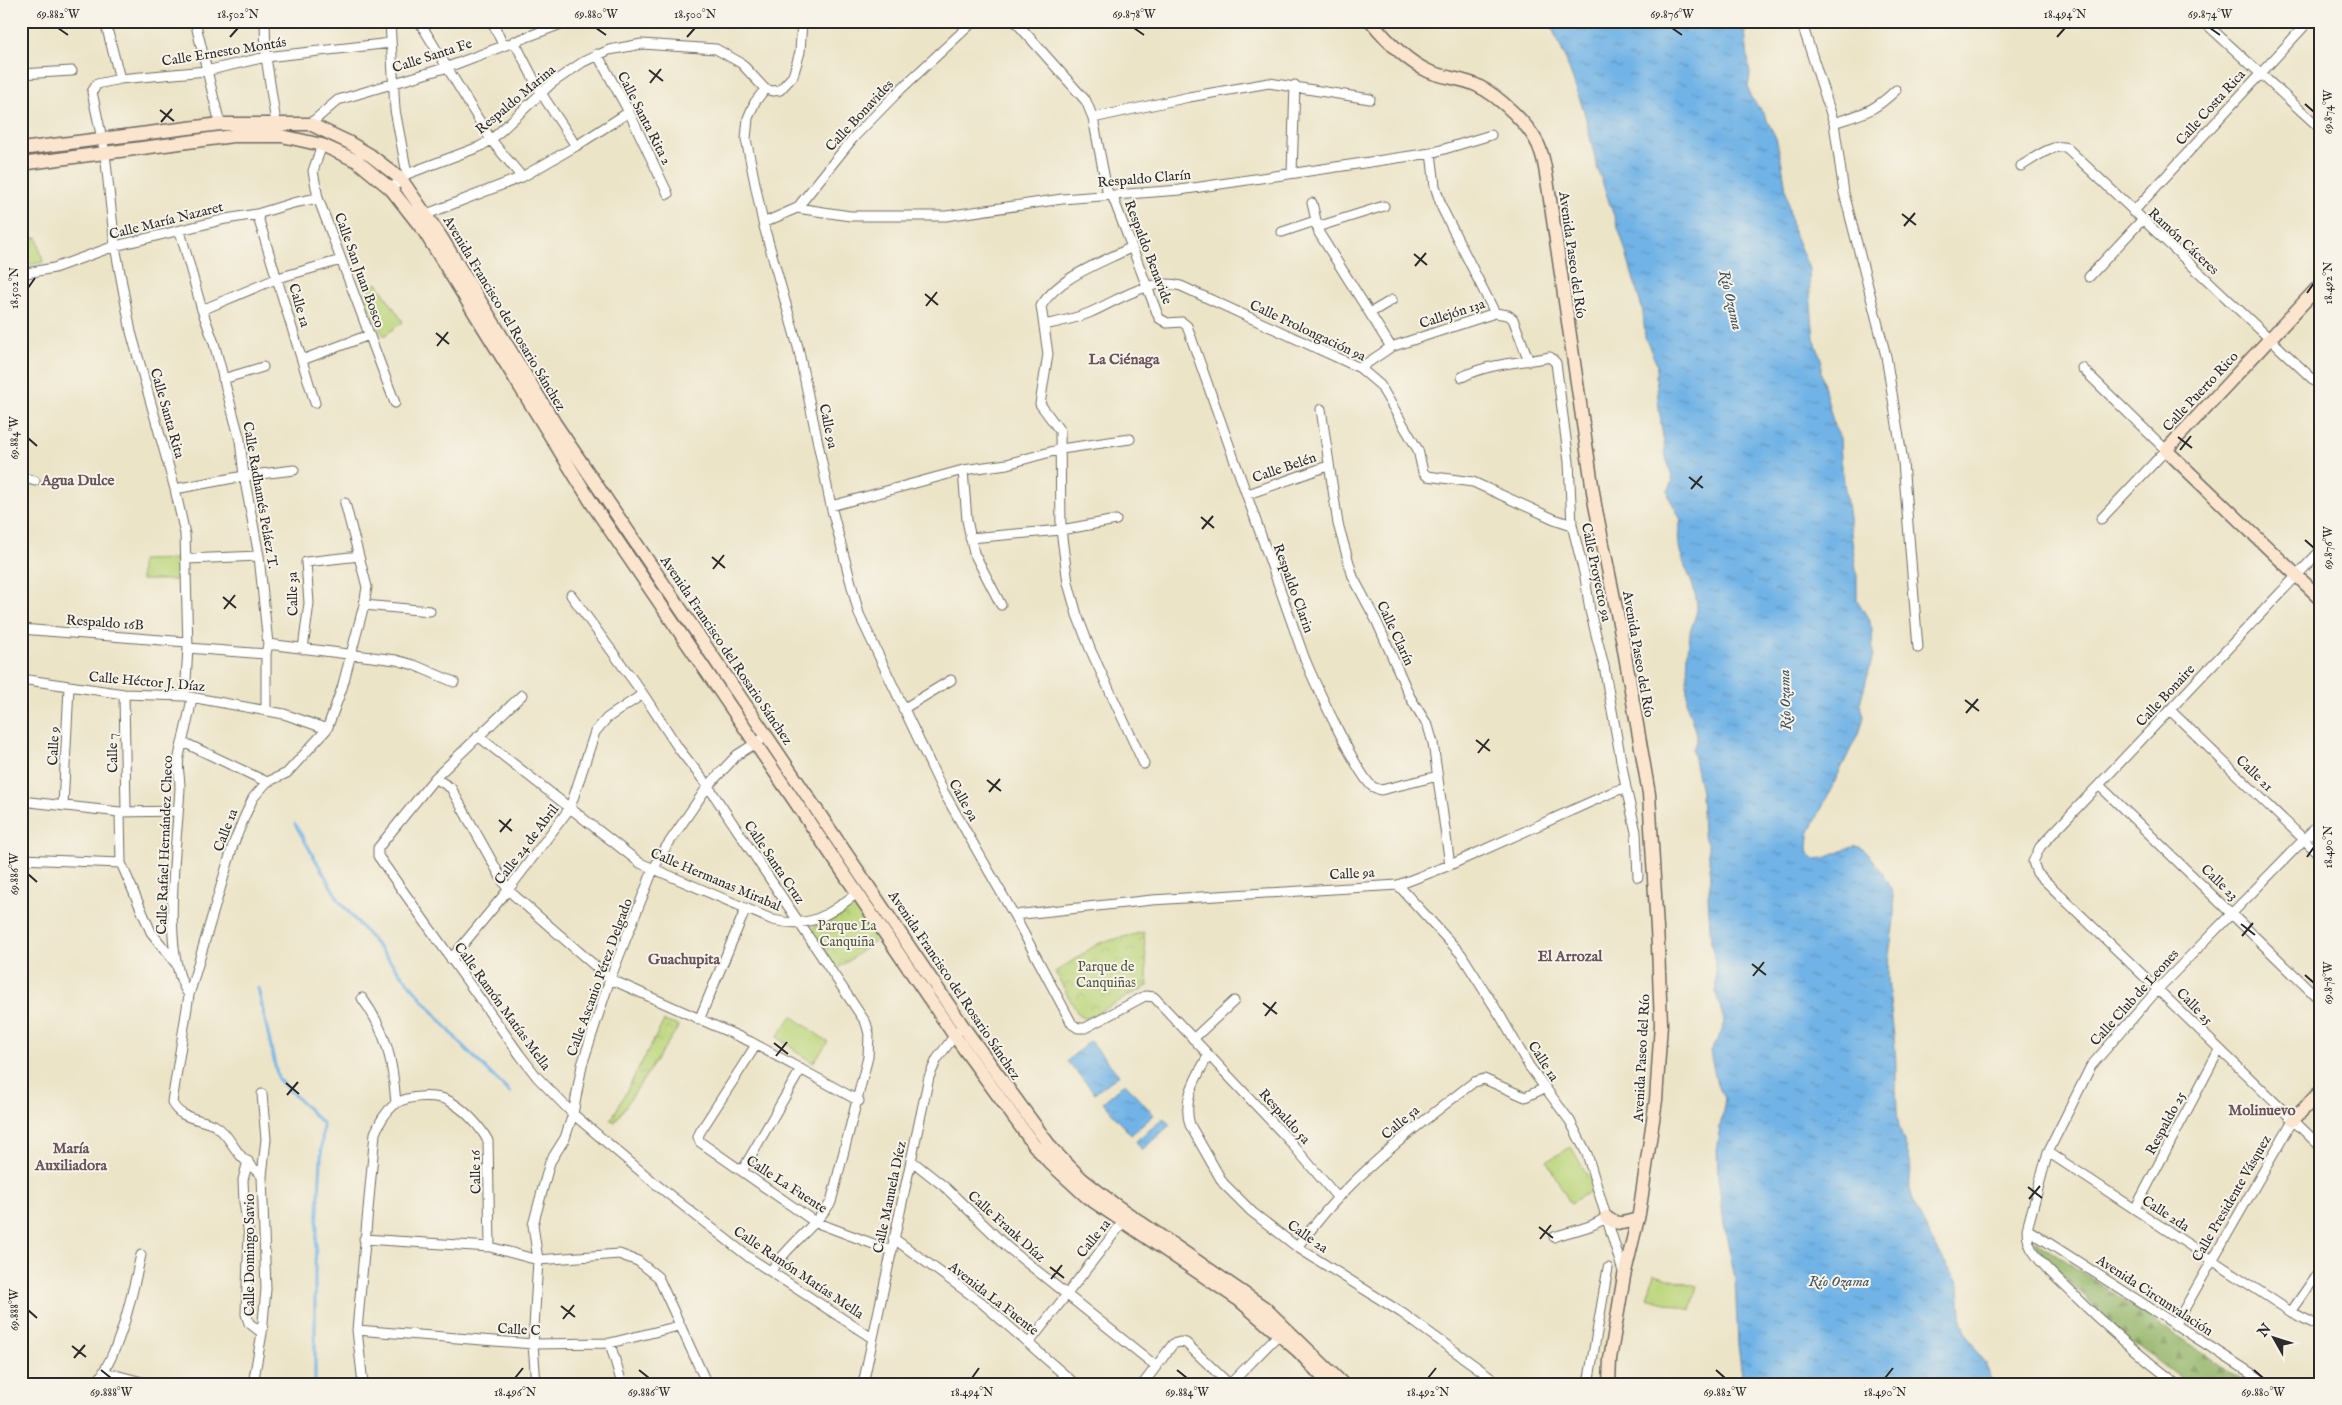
<svg xmlns="http://www.w3.org/2000/svg" width="2342" height="1405" viewBox="0 0 2342 1405" font-family="'IM FELL English',serif">
<style>
.forest{fill:url(#forest-firs);stroke:#60704a}
.park{fill:url(#park-crowns);stroke:#748052}
.garden{fill:#bcd57a;stroke:#748052}
.water{fill:url(#water-ripples);stroke:#4e6f88}
.lines{fill:none;stroke-linecap:round;stroke-linejoin:round}
.stream{stroke:#71b3e6;stroke-width:3}
.street-casing{stroke:#6f6c62;stroke-width:11}
.secondary-casing{stroke:#6f6c62;stroke-width:15}
.street{stroke:#fff;stroke-width:9}
.secondary{stroke:#fbe5cf;stroke-width:12}
.ticks{fill:none;stroke:#2b2b2b;stroke-width:2}
.labels{text-anchor:middle;stroke-width:4;stroke-linejoin:round;paint-order:stroke}
.street-label{font-size:14px;fill:#2b2b2b;stroke:#f7f3e8}
.park-label{font-size:14px;fill:#4f563f;stroke:#f7f3e8}
.water-label{font-size:15px;font-style:italic;fill:#405463;stroke:#f7f3e8}
.neighbourhood-label{font-size:15px;font-weight:bold;fill:#69545c;stroke:#f7f3e8}
.neatline{fill:none;stroke:#2b2b2b;stroke-width:2}
.ticks-label{font-size:12px;text-anchor:middle;fill:#2b2b2b}
</style>
<defs>
<pattern id="forest-firs" width="22" height="20" patternUnits="userSpaceOnUse" patternTransform="scale(1.25)"><rect width="22" height="20" fill="#95b66a"/><path d="M5 1l3.5 6h-7zM16 11l3.5 6h-7z" fill="#7a9457"/></pattern>
<pattern id="park-crowns" width="20" height="18" patternUnits="userSpaceOnUse" patternTransform="scale(1.25)"><rect width="20" height="18" fill="#bcd57a"/><path d="M2 6a3 3 0 1 1 6 0M12 15a3 3 0 1 1 6 0" fill="none" stroke="#a2b76a"/></pattern>
<pattern id="water-ripples" width="26" height="14" patternUnits="userSpaceOnUse" patternTransform="scale(1.25)"><rect width="26" height="14" fill="#71b3e6"/><path d="M2 4q2-2 4 0t4 0M15 11q2-2 4 0t4 0" fill="none" stroke="#5d92bb"/></pattern>
</defs>
<rect width="100%" height="100%" fill="#f7f3e8"/>
<filter id="ink" filterUnits="userSpaceOnUse"><feTurbulence type="fractalNoise" baseFrequency=".02" numOctaves="2"/><feDisplacementMap in="SourceGraphic" scale="10" xChannelSelector="R" yChannelSelector="G"/><feConvolveMatrix kernelMatrix="1 2 1 2 8 2 1 2 1" color-interpolation-filters="sRGB"/></filter>
<filter id="wash" filterUnits="userSpaceOnUse"><feTurbulence type="fractalNoise" baseFrequency=".0096" numOctaves="4" result="noise"/><feDisplacementMap in="SourceGraphic" scale="20" xChannelSelector="R" yChannelSelector="G"/><feGaussianBlur stdDeviation="1.12" result="paint"/><feColorMatrix in="noise" values="0 0 0 0 0 0 0 0 0 0 0 0 0 0 0 0 0 1.4 0 .05"/><feComposite in="paint" operator="in"/></filter>
<g filter="url(#wash)">
<rect width="100%" height="100%" fill="#ece4c7"/>
<path class="forest" d="M2034 1240 2249 1384H2189L2125 1337 2039 1252Z"/>
<path class="park" d="M859 897 882 936 836 970 811 929Z
M1144 932 1148 986 1085 1019 1078 1014 1055 972 1099 943Z
M664 1021 679 1026 615 1122 611 1120Z"/>
<path class="garden" d="M37 237 43 262 21 267V241Z
M377 283 403 322 384 336 360 296Z
M180 559V580H141V560Z
M792 1016 828 1042 813 1063 777 1037Z
M1571 1147 1595 1189 1570 1203 1547 1161Z
M1654 1274 1697 1286 1691 1310 1647 1298Z"/>
<path class="water" d="M1549 21H1740L1745 31 1750 75 1748 87 1750 96 1764 114 1776 138 1782 164 1792 228 1809 269 1810 294 1814 338 1821 359V373L1834 426 1840 438 1841 459 1857 577V600L1869 620 1872 630 1873 656 1860 703 1864 716 1861 728 1810 832C1798 885 1846 842 1859 847 1869 850 1889 881 1892 892 1899 918 1887 948 1888 975 1889 999 1893 1023 1895 1047 1897 1070 1895 1105 1899 1126 1902 1139 1908 1150 1910 1162 1912 1171 1909 1180 1910 1189 1915 1213 1942 1260 1957 1280 1962 1296 1958 1313 1965 1329 1973 1348 1987 1364 1994 1384H1743L1738 1345 1735 1279 1724 1224 1718 1176 1717 1145 1725 1098 1717 1085 1710 1052 1722 1031 1724 1021 1716 992 1715 961 1711 943 1708 896 1711 878 1708 846 1703 834 1701 792 1692 749C1703 737 1688 718 1687 702 1687 680 1687 655 1690 634 1691 625 1697 616 1697 608 1696 574 1670 556 1681 520L1669 497 1668 491 1673 481 1666 457 1659 409 1656 376 1657 365 1645 337 1643 312 1622 239 1598 170 1584 111 1564 55Z
M1090 1041 1119 1075 1095 1093 1067 1061Z
M1125 1083 1154 1115 1131 1135 1103 1102Z
M1164 1118 1170 1125 1142 1150 1136 1141Z"/>
<g class="lines">
<path class="stream" d="M295 824 340 902 459 1042 510 1093
M258 988 278 1079 323 1124 315 1265V1384"/>
</g>
</g>
<g filter="url(#ink)">
<g class="lines">
<g class="street-casing">
<path id="street" d="M105 21 120 79
M195 21 220 124
M265 21 266 57 276 123
M390 21 395 110 407 174
M419 21 491 140 522 177
M492 21 503 45
M1015 21 1086 101 1093 118 1108 195
M1801 21 1834 123 1844 193 1886 356 1903 462 1918 648
M2203 21 2321 129
M514 41 541 93 576 146
M597 54 629 112 668 194
M21 74 72 71
M765 89 755 102 748 118 746 139 763 223 798 347 831 506 859 614 943 791 1014 915 1072 1024 1078 1028H1085L1145 996 1154 997 1286 1137 1338 1198
M1093 118 1189 97 1269 83 1370 99
M1834 123C1864 113 1873 112 1896 90
M310 124 338 100 448 67 569 21
M322 145 313 171 318 198 395 403
M1431 153 1435 186 1442 208 1495 313
M2021 166C2032 160 2054 142 2067 148L2321 387
M1292 173 1295 85
M391 189 407 174 479 147 491 140 552 83 583 62 609 50 642 44 716 49 741 63 765 89 773 91 780 90 793 76 800 52 802 21
M1112 195 1159 318 1167 323 1182 322 1187 326 1304 657C1313 679 1358 777 1373 787 1376 788 1378 789 1381 790L1438 776
M1312 203 1319 233 1391 347
M797 208 850 216H946L1062 199 1180 190 1431 153 1491 135
M2133 212 2309 21
M257 214 315 403
M427 214 522 177 576 146 629 112
M763 223 797 208 854 137 901 89 974 21
M1317 227 1384 206
M180 231 202 310 214 343 240 440 244 476 259 556 268 644 266 654V710
M1282 232 1315 221
M1132 247C1101 263 1060 276 1041 306L1048 354 1040 404 1060 431 1061 530 1068 583 1077 615 1091 651 1144 764
M21 274 54 268 115 246 226 219 257 214 293 203 318 198
M2089 277 2142 220
M202 310 278 278 341 260
M1370 313 1392 300
M1044 325C1059 322 1074 319 1089 313 1117 301 1149 277 1181 286L1360 368 1380 385 1418 450 1423 472 1427 476 1473 482 1554 519 1572 525
M302 360 369 335
M1360 368 1391 347 1495 313 1508 315 1513 319 1529 361
M2082 368 2166 450 2101 519
M1462 377C1490 363 1519 363 1550 357L1556 363 1569 462 1572 525 1585 577 1590 611 1604 666 1626 788 1636 832 1638 877
M223 379 263 367
M1321 409 1338 524 1353 577 1377 622 1410 697 1428 726 1433 743 1450 865
M963 470 967 520 974 553 1001 605
M21 477 35 481
M175 489 244 476 294 470
M1248 494 1328 466
M831 506 963 470 1007 464 1061 449 1130 439
M970 538 1061 530 1116 520
M2321 550 2040 847 2033 862 2037 873 2321 1147
M187 559 259 556
M571 595 643 694 679 749 708 786 866 1023 869 1034 868 1057 831 1202C815 1227 788 1245 771 1271
M364 605 430 611
M21 629 187 642
M268 644 396 660 414 665 454 682
M188 648 266 654
M303 649 309 603 306 562 359 556
M21 679 124 694 185 696 284 714 327 729
M124 694 126 811
M522 695 435 778 378 848V856L520 1055 537 1077 573 1114 657 1185 750 1258 872 1338
M185 696 188 648 185 534 175 489 131 332 115 246 105 153 92 92 97 84 120 79 206 71 266 57 391 43
M903 709 951 680
M2170 710 2321 856
M478 736 640 863 773 920C811 929 828 915 857 893
M183 742 267 782
M435 778 451 788 508 890 610 979 751 1042 859 1101
M2099 785 2321 1001
M21 801 120 812 178 811
M63 806 69 687
M120 812 121 863 151 932 177 965
M21 859 121 863
M1398 885 1461 954 1501 1017 1529 1066 1570 1121 1587 1154 1624 1275
M1014 915 1152 900 1398 885 1450 865 1615 791 1626 788
M451 959 508 890 570 808 595 732 607 718 643 694
M189 995C159 955 178 837 180 787 180 778 177 767 179 757 183 737 189 718 192 697
M362 998C387 1032 393 1062 396 1104
M699 1020 746 908
M1193 1039 1234 1001
M756 1045 700 1132 698 1137 700 1142 815 1222 892 1251
M1208 1056C1196 1078 1182 1099 1190 1125L1223 1183 1252 1212 1297 1247 1402 1313 1500 1384
M2048 1152 2291 1312 2321 1327
M248 1161 243 1180 244 1202 249 1235 246 1314 249 1323 262 1333
M912 1161 946 1188 1006 1246 1156 1366
M742 1171 801 1069
M262 1176 266 1139 262 1094
M2135 1209 2219 1050
M2027 1229 2268 1384
M1554 1237C1572 1230 1591 1229 1606 1217
M893 1238 981 1302 1075 1384
M364 1239 490 1247 538 1260 619 1254 638 1261 658 1277 707 1384
M1297 1247C1311 1230 1324 1212 1339 1197 1380 1154 1427 1118 1474 1082L1484 1079 1525 1097 1545 1088
M2291 1312 2321 1269
M2175 1325 2293 1120
M357 1330 533 1344 610 1343 679 1326
M610 1343 622 1384
M1029 1343 1123 1222
M104 1372 150 1384
M96 1384C122 1347 131 1298 141 1255
M253 1384 262 1333 266 1289 262 1176C254 1168 243 1160 237 1151 230 1142 225 1131 214 1125 198 1118 179 1119 172 1102L189 995 233 845 244 818 253 798 267 782 287 773 327 729 342 688 364 605 367 587 345 503
M363 1384 357 1330 375 1133C380 1122 385 1112 395 1104 408 1095 438 1094 451 1102 466 1111 480 1126 488 1141L490 1247
M536 1384 533 1344 538 1260 533 1225 550 1162 565 1138 573 1114 582 1065 610 979 653 870 664 850 708 786 737 755 767 736
M863 1384 929 1077 937 1059 958 1031
M1143 1384 1173 1344 1180 1342 1186 1343 1229 1384
M1230 1384 1279 1334
M1588 1384 1608 1268
M2177 1384C2140 1356 2105 1326 2072 1293 2060 1281 2045 1269 2035 1254 2029 1247 2027 1239 2027 1229L2048 1152 2091 1066 2159 988 2321 822"/>
</g>
<g class="secondary-casing">
<path id="secondary" d="M1371 21C1387 41 1405 60 1428 71 1443 78 1461 78 1476 85 1498 95 1534 128 1541 152 1545 163 1546 175 1548 186L1595 505 1622 638 1649 794 1658 946 1661 1024 1656 1100 1639 1214 1624 1276 1610 1359 1609 1384
M21 149 220 124H310L348 142 370 155 401 179 441 237 554 422 969 1035 1053 1150 1082 1179 1114 1204 1265 1308 1343 1384
M21 164 233 136H282L322 145 357 161 391 189 424 231 593 505 954 1035 1034 1145 1050 1163 1087 1197 1239 1300 1298 1351 1329 1384
M2321 284 2166 450 2321 599
M2293 1120 2321 1091
M1606 1217C1617 1226 1625 1223 1638 1219"/>
</g>
<use href="#street" class="street"/>
<use href="#secondary" class="secondary"/>
</g>
</g>
<path class="ticks" d="M58 28 68 35M596 28 606 35M1134 28 1144 35M1672 28 1682 35M2210 28 2220 35M230 37 238 28M687 37 695 28M2057 37 2065 28M649 70 663 81M650 83 661 69M2305 104 2314 112M160 110 174 121M161 122 172 109M1902 214 1916 225M1904 226 1915 213M1414 254 1427 265M1415 266 1426 253M28 288 35 278M2307 293 2314 283M925 294 938 305M926 306 937 292M436 333 449 344M437 346 448 332M2178 437 2192 448M28 438 37 446M2180 450 2191 436M1689 477 1703 488M1691 489 1702 476M1201 517 1214 528M1202 529 1213 516M2305 540 2314 548M712 557 725 568M713 569 724 555M223 597 236 608M224 609 235 595M1965 700 1979 711M1966 713 1978 699M1476 740 1490 751M1478 753 1489 739M987 780 1001 791M989 792 1000 779M499 820 512 831M500 832 511 819M2307 857 2314 847M28 874 37 882M2241 924 2255 935M2242 936 2253 923M1752 964 1766 975M2305 975 2314 983M1753 976 1764 962M1263 1003 1277 1014M1265 1016 1276 1002M774 1043 788 1054M776 1056 787 1042M286 1083 299 1094M287 1095 298 1082M2028 1187 2042 1198M2029 1199 2040 1186M1539 1227 1553 1238M1540 1239 1551 1225M1050 1267 1064 1278M1051 1279 1062 1265M561 1306 575 1317M28 1310 37 1318M563 1319 574 1305M72 1346 86 1357M74 1358 85 1345M101 1370 111 1378M639 1370 649 1378M1177 1370 1187 1378M1716 1370 1725 1378M2254 1370 2263 1378M515 1378 523 1368M972 1378 979 1368M1428 1378 1436 1368M1885 1378 1893 1368"/>
<g class="labels">
<g class="street-label">
<text transform="translate(224 51) rotate(-9)" y="5">Calle Ernesto Montás</text>
<text transform="translate(432 55) rotate(-18)" y="5">Calle Santa Fe</text>
<text transform="translate(515 99) rotate(-40)" y="5">Respaldo Marina</text>
<text transform="translate(2210 107) rotate(-48)" y="5">Calle Costa Rica</text>
<text transform="translate(859 115) rotate(-47)" y="5">Calle Bonavides</text>
<text transform="translate(645 118) rotate(63)" y="5">Calle Santa Rita 2</text>
<text transform="translate(1144 178) rotate(-5)" y="5">Respaldo Clarín</text>
<text transform="translate(166 220) rotate(-14)" y="5">Calle María Nazaret</text>
<text transform="translate(2184 241) rotate(43)" y="5">Ramón Cáceres</text>
<text transform="translate(1149 252) rotate(69)" y="5">Respaldo Benavide</text>
<text transform="translate(1573 255) rotate(82)" y="5">Avenida Paseo del Río</text>
<text transform="translate(360 270) rotate(70)" y="5">Calle San Juan Bosco</text>
<text transform="translate(300 305) rotate(74)" y="5">Calle 1a</text>
<text transform="translate(505 313) rotate(59)" y="5">Avenida Francisco del Rosario Sánchez</text>
<text transform="translate(1452 313) rotate(-18)" y="5">Callejón 13a</text>
<text transform="translate(1308 330) rotate(25)" y="5">Calle Prolongación 9a</text>
<text transform="translate(2200 391) rotate(-47)" y="5">Calle Puerto Rico</text>
<text transform="translate(168 413) rotate(74)" y="5">Calle Santa Rita</text>
<text transform="translate(829 426) rotate(78)" y="5">Calle 9a</text>
<text transform="translate(1284 467) rotate(-19)" y="5">Calle Belén</text>
<text transform="translate(261 495) rotate(80)" y="5">Calle Radhamés Peláez T.</text>
<text transform="translate(1597 572) rotate(78)" y="5">Calle Proyecto 9a</text>
<text transform="translate(1294 588) rotate(70)" y="5">Respaldo Clarin</text>
<text transform="translate(292 594) rotate(-91)" y="5">Calle 3a</text>
<text transform="translate(105 622) rotate(4)" y="5">Respaldo 16B</text>
<text transform="translate(1396 633) rotate(65)" y="5">Calle Clarín</text>
<text transform="translate(727 650) rotate(56)" y="5">Avenida Francisco del Rosario Sánchez</text>
<text transform="translate(1639 654) rotate(80)" y="5">Avenida Paseo del Río</text>
<text transform="translate(147 681) rotate(5)" y="5">Calle Héctor J. Díaz</text>
<text transform="translate(2165 695) rotate(-47)" y="5">Calle Bonaire</text>
<text transform="translate(53 746) rotate(-87)" y="5">Calle 9</text>
<text transform="translate(112 753) rotate(-91)" y="5">Calle 7</text>
<text transform="translate(2255 773) rotate(44)" y="5">Calle 21</text>
<text transform="translate(964 800) rotate(61)" y="5">Calle 9a</text>
<text transform="translate(225 830) rotate(-69)" y="5">Calle 1a</text>
<text transform="translate(526 844) rotate(-53)" y="5">Calle 24 de Abril</text>
<text transform="translate(164 845) rotate(-88)" y="5">Calle Rafael Hernández Checo</text>
<text transform="translate(775 862) rotate(56)" y="5">Calle Santa Cruz</text>
<text transform="translate(1352 873) rotate(-3)" y="5">Calle 9a</text>
<text transform="translate(716 879) rotate(23)" y="5">Calle Hermanas Mirabal</text>
<text transform="translate(2220 882) rotate(44)" y="5">Calle 23</text>
<text transform="translate(599 977) rotate(-70)" y="5">Calle Ascanio Pérez Delgado</text>
<text transform="translate(955 985) rotate(56)" y="5">Avenida Francisco del Rosario Sánchez</text>
<text transform="translate(2134 997) rotate(-48)" y="5">Calle Club de Leones</text>
<text transform="translate(503 1006) rotate(54)" y="5">Calle Ramón Matías Mella</text>
<text transform="translate(2195 1006) rotate(46)" y="5">Calle 25</text>
<text transform="translate(1641 1058) rotate(-87)" y="5">Avenida Paseo del Río</text>
<text transform="translate(1544 1061) rotate(57)" y="5">Calle 1a</text>
<text transform="translate(1285 1116) rotate(48)" y="5">Respaldo 5a</text>
<text transform="translate(1400 1122) rotate(-40)" y="5">Calle 5a</text>
<text transform="translate(2165 1123) rotate(-62)" y="5">Respaldo 25</text>
<text transform="translate(475 1172) rotate(-91)" y="5">Calle 16</text>
<text transform="translate(787 1184) rotate(33)" y="5">Calle La Fuente</text>
<text transform="translate(889 1197) rotate(-78)" y="5">Calle Manuela Díez</text>
<text transform="translate(2231 1198) rotate(-60)" y="5">Calle Presidente Vásquez</text>
<text transform="translate(2166 1213) rotate(33)" y="5">Calle 2da</text>
<text transform="translate(1007 1226) rotate(42)" y="5">Calle Frank Díaz</text>
<text transform="translate(1308 1236) rotate(35)" y="5">Calle 2a</text>
<text transform="translate(1093 1238) rotate(-51)" y="5">Calle 1a</text>
<text transform="translate(249 1255) rotate(-90)" y="5">Calle Domingo Savio</text>
<text transform="translate(799 1272) rotate(34)" y="5">Calle Ramón Matías Mella</text>
<text transform="translate(2155 1295) rotate(33)" y="5">Avenida Circunvalación</text>
<text transform="translate(994 1298) rotate(38)" y="5">Avenida La Fuente</text>
<text transform="translate(519 1329) rotate(3)" y="5">Calle C</text>
</g>
<g class="park-label">
<text x="847" y="930">Parque La<tspan x="847" dy="16">Canquiña</tspan></text>
<text x="1106" y="971">Parque de<tspan x="1106" dy="16">Canquiñas</tspan></text>
</g>
<g class="water-label">
<text transform="translate(1731 300) rotate(77)" y="5">Río Ozama</text>
<text transform="translate(1785 700) rotate(-92)" y="5">Río Ozama</text>
<text x="1839" y="1286">Río Ozama</text>
</g>
<g class="neighbourhood-label">
<text x="1124" y="364">La Ciénaga</text>
<text x="78" y="485">Agua Dulce</text>
<text x="1570" y="961">El Arrozal</text>
<text x="684" y="964">Guachupita</text>
<text x="2262" y="1115">Molinuevo</text>
<text x="71" y="1153">María<tspan x="71" dy="17">Auxiliadora</tspan></text>
</g>
</g>
<rect width="2342" height="1405" fill="none" stroke="#f7f3e8" stroke-width="55"/>
<g transform="translate(2274 1338) rotate(309)" stroke="#f7f3e8" stroke-width="4" paint-order="stroke">
<path d="M0-4L9 19L0 12L-9 19Z" fill="#2b2b2b"/>
<text y="-8" font-size="14" font-weight="bold" text-anchor="middle" fill="#2b2b2b">N</text>
</g>
<rect x="28" y="28" width="2286" height="1350" class="neatline"/>
<g class="ticks-label">
<text x="58" y="18">69.882°W</text>
<text x="238" y="18">18.502°N</text>
<text x="596" y="18">69.880°W</text>
<text x="695" y="18">18.500°N</text>
<text x="1134" y="18">69.878°W</text>
<text x="1672" y="18">69.876°W</text>
<text x="2065" y="18">18.494°N</text>
<text x="2210" y="18">69.874°W</text>
<text transform="translate(2328 112) rotate(-90)" y="4">69.874°W</text>
<text transform="translate(2328 283) rotate(-90)" y="4">18.492°N</text>
<text transform="translate(14 288) rotate(-90)" y="4">18.502°N</text>
<text transform="translate(14 438) rotate(-90)" y="4">69.884°W</text>
<text transform="translate(2328 548) rotate(-90)" y="4">69.876°W</text>
<text transform="translate(2328 847) rotate(-90)" y="4">18.490°N</text>
<text transform="translate(14 874) rotate(-90)" y="4">69.886°W</text>
<text transform="translate(2328 983) rotate(-90)" y="4">69.878°W</text>
<text transform="translate(14 1310) rotate(-90)" y="4">69.888°W</text>
<text x="111" y="1396">69.888°W</text>
<text x="515" y="1396">18.496°N</text>
<text x="649" y="1396">69.886°W</text>
<text x="972" y="1396">18.494°N</text>
<text x="1187" y="1396">69.884°W</text>
<text x="1428" y="1396">18.492°N</text>
<text x="1725" y="1396">69.882°W</text>
<text x="1885" y="1396">18.490°N</text>
<text x="2263" y="1396">69.880°W</text>
</g>
</svg>
